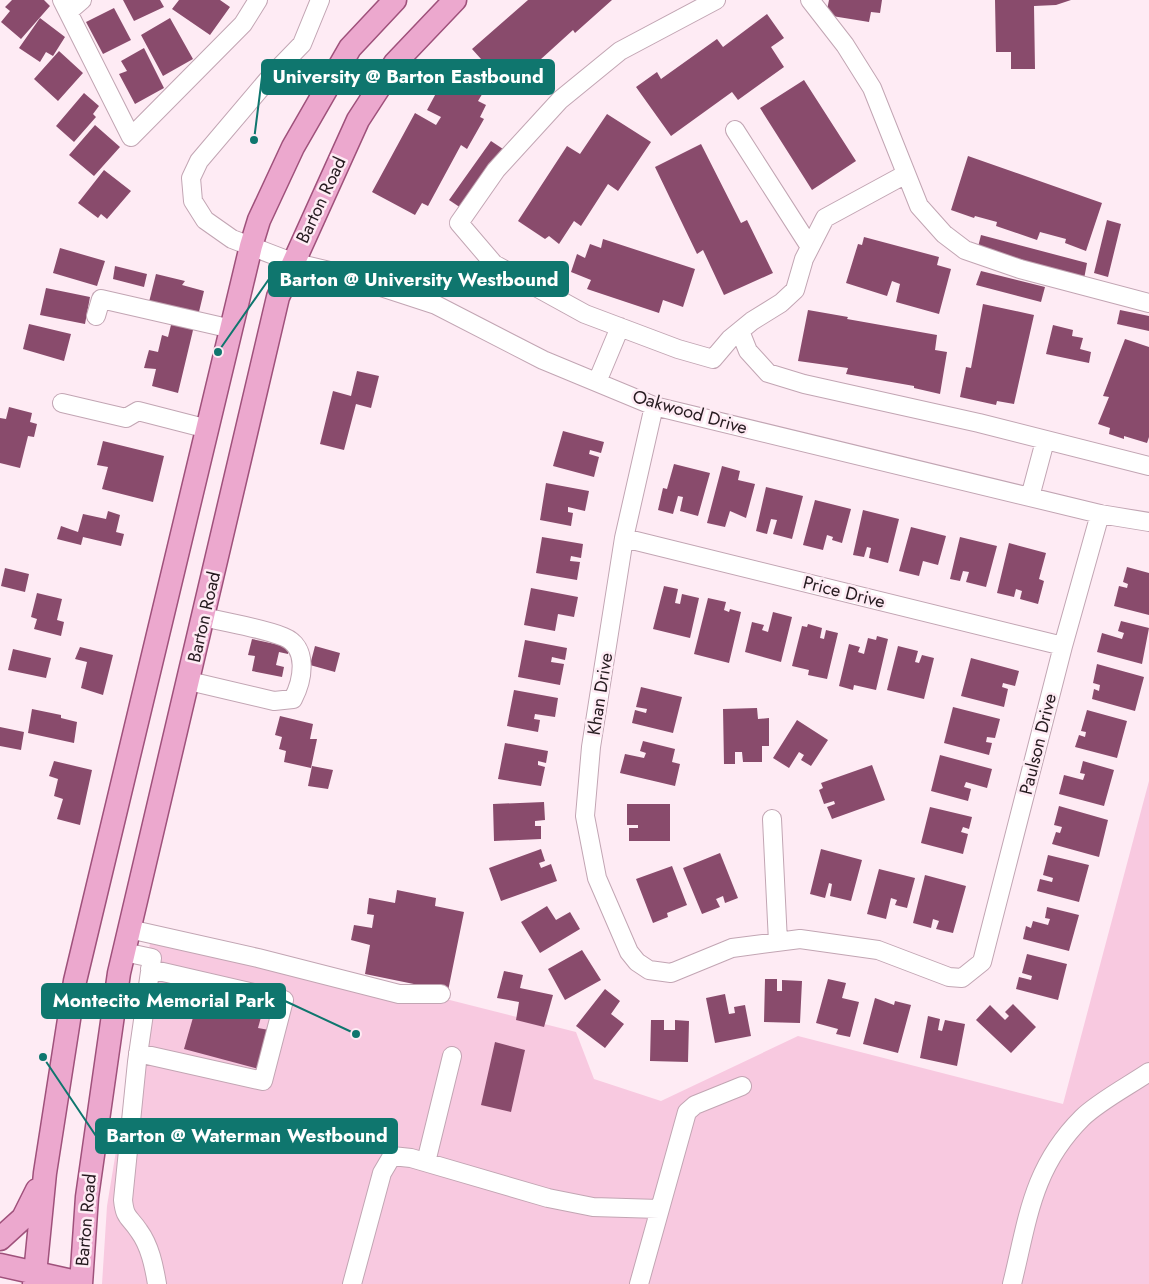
<svg xmlns="http://www.w3.org/2000/svg" width="1149" height="1284" viewBox="0 0 1149 1284" font-family="Jost,sans-serif">
<style>
.green{fill:#f8c9e0}
.building{fill:#894b6c}
.lines{fill:none;stroke-linecap:round;stroke-linejoin:round}
.minor-casing{stroke:#c2a5b3;stroke-width:20}
.major-casing{stroke:#9f517b;stroke-width:25}
.minor{stroke:#fff;stroke-width:18}
.major{stroke:#eca8ce;stroke-width:22}
.labels{text-anchor:middle;stroke-width:5;stroke-linejoin:round;paint-order:stroke}
.street-label{font-size:18px;fill:#251a1f;stroke:#feebf4}
.leader{fill:none;stroke:#0f766e;stroke-width:2}
.callout-dot{fill:#0f766e;stroke:#feebf4;stroke-width:2}
.callout{fill:#0f766e;stroke:#0f766e;stroke-width:2}
.callout-label{font-size:19px;text-anchor:middle;font-weight:bold;fill:#fff}
</style>
<rect width="100%" height="100%" fill="#feebf4"/>
<path class="green" d="M1149 781V1284H102L107 1206 153 925 576 1032 594 1079 661 1101 798 1036 1063 1104Z"/>
<path class="building" d="M12 0H44L50 6 21 39 1 22 10 11 5 7Z
M123 0H160L164 7 134 21Z
M179 0H220L230 7 210 35 172 9Z
M528 0H612L575 33 573 30 508 89 472 49Z
M829 0H882L880 13 871 12 869 22 826 15Z
M995 0H1071L1056 5 1034 6 1035 69H1011V52H996Z
M114 8 131 40 103 54 86 22Z
M767 14 784 38 771 47 784 67 738 100 732 92 671 136 636 87 657 72 661 79 717 39 723 47Z
M40 18 65 37 53 56 46 52 40 62 19 48Z
M170 18 193 59 163 76 141 35Z
M144 48 164 88 135 104 119 74 127 71 121 61Z
M59 51 83 73 58 101 34 79Z
M448 71 484 91 478 101 486 105 480 117 484 119 467 149 461 145 428 206 422 203 415 215 372 192 415 113 436 125 441 117 427 110Z
M804 80 856 161 812 190 760 108Z
M84 93 99 106 93 114 96 117 74 142 56 126Z
M607 114 651 142 618 191 608 184 581 226 574 221 559 244 549 236 545 239 518 221 567 146 580 154Z
M95 125 120 147 94 176 69 155Z
M491 141 503 149 461 208 449 200Z
M701 144 741 223 747 220 773 273 724 295 703 250 697 254 655 167Z
M968 156 1102 203 1086 251 1065 243 1066 239 1040 232 1037 240 996 226 997 222 975 216 974 218 951 210Z
M104 170 131 191 107 219 101 214 98 218 78 203Z
M1107 220 1121 224 1108 277 1094 273Z
M981 235 1087 263 1084 279 977 251Z
M864 237 939 257 937 265 951 269 939 314 896 302 900 284 892 281 887 296 846 283 858 244 862 245Z
M603 239 695 269 683 307 663 300 659 313 587 289 591 280 571 272 577 254 585 258 590 244 601 248Z
M60 248 105 261 97 286 53 273Z
M115 266 147 274 144 287 113 279Z
M981 271 1045 287 1041 302 976 285Z
M156 274 185 281 182 285 204 291 198 316 149 302Z
M46 288 90 297 85 324 40 315Z
M983 304 1034 315 1014 404 997 401 996 405 960 397 966 367 971 368Z
M808 310 848 317 847 319 937 335 935 350 947 352 940 394 914 388V386L846 374 848 368 798 361Z
M1120 310 1149 316V331L1117 324Z
M172 321 194 326 178 393 152 386 156 369 144 368 149 350 158 352 162 335 168 337Z
M29 324 71 334 64 361 23 349Z
M1053 325 1073 330 1072 336 1083 338 1080 349 1091 352 1089 363 1046 354Z
M1125 339 1149 347V437L1147 443 1124 436V439L1109 434 1110 428 1098 424 1109 397 1103 396Z
M357 371 379 376 371 408 356 404 344 450 320 444 333 391 351 396Z
M9 407 32 413 30 422 37 424 34 437 28 436 20 468 0 463V418L6 419Z
M563 431 604 442 601 453 590 450 589 454 599 457 594 477 553 466Z
M103 441 164 456 153 502 102 489 108 467 97 465Z
M674 464 710 473 698 516 680 511 683 497 678 496 673 514 658 510 663 488 667 489Z
M722 466 740 471 738 480 755 484 746 518 730 511 725 527 707 523Z
M546 483 589 491 585 511 568 507V512L573 513 571 526 540 520Z
M766 487 803 496 792 539 773 534 777 520 771 519 767 534 756 531Z
M815 500 851 509 842 543 832 540 833 537 827 535 823 550 803 545Z
M863 510 899 519 888 563 869 558 871 548 867 547 864 557 853 555Z
M108 511 120 515 116 532 124 534 121 546 83 537 81 545 57 539 61 526 78 532 83 514 106 519Z
M911 527 946 536 938 565 923 561 919 576 899 571Z
M542 537 583 544 581 558 571 556 570 561 580 562 577 580 536 573Z
M960 537 997 546 986 587 966 582 969 572 963 571 960 581 950 579Z
M1009 543 1046 553 1039 579 1044 581 1038 604 1020 599 1022 591 1016 589 1014 597 997 593Z
M1127 567 1149 573V615L1114 606 1119 586 1127 588 1128 584 1123 582Z
M5 568 29 574 25 592 1 586Z
M664 586 678 589 675 603 680 604 682 594 699 598 690 638 653 629Z
M531 588 578 597 574 617 558 614 555 631 524 625Z
M37 593 62 599 57 620 64 622 61 636 34 629 37 619 31 617Z
M708 598 726 602 724 610 729 612 730 609 741 612 729 663 694 654Z
M773 612 792 617 781 662 745 652 752 622 764 625 762 630 768 632Z
M1121 621 1149 628 1142 664 1097 652 1102 633 1122 639 1124 633 1118 631Z
M808 624 822 628 820 638 824 639 826 630 838 633 827 679 808 675 809 670 792 666 802 626 807 627Z
M877 636 888 639 876 690 854 685 853 690 839 686 849 644 860 647 858 652 864 654 868 638 876 640Z
M252 639 289 647 288 654 279 652 276 665 284 667 282 677 252 671 255 656 248 655Z
M525 640 567 648 565 660 552 657 551 662 564 664 560 685 518 677Z
M315 646 340 653 335 672 310 665Z
M898 646 918 651 915 662 919 663 922 655 934 658 924 699 887 690Z
M80 647 113 655 103 695 81 688 87 662 75 659Z
M13 649 51 658 46 678 8 670Z
M971 658 1019 671 1015 686 1003 683 1002 687 1008 689 1004 707 961 696Z
M1097 664 1144 677 1135 711 1092 699 1094 689 1099 691 1100 685 1093 683Z
M641 687 682 697 673 733 632 723 635 710 646 713 647 709 636 707Z
M514 690 558 698 555 717 535 714 534 719 540 720 538 732 507 726Z
M953 707 1000 719 995 738 987 737 986 742 992 743 989 755 944 743Z
M757 708 758 719 769 718V746H762V762H743L742 752H735V764H724L723 709Z
M32 709 61 715V718L77 722 74 743 28 733Z
M1087 710 1127 721 1117 758 1075 747 1079 735 1085 737 1086 732 1081 731Z
M280 716 313 724 310 739H317L311 768 284 762 286 751 279 749 282 737 275 735Z
M797 720 828 740 811 766 801 760 804 755 799 752 789 768 773 758Z
M0 727 24 732 21 750 0 746Z
M643 741 675 749 672 762 680 764 675 786 620 773 625 754 644 758 646 753 640 751Z
M505 743 548 751 546 763 538 761V765L545 767 541 786 498 779Z
M940 755 992 769 987 788 966 782 964 787 971 789 968 801 931 791Z
M54 761 92 770 80 825 57 819 63 799 54 796 58 779 49 776Z
M1083 761 1114 770 1104 806 1059 794 1064 775 1083 780 1085 774 1080 773Z
M872 765 885 800 832 819 827 807 835 804 834 801 824 804 819 790 823 788 821 783Z
M312 766 333 770 328 789 308 786Z
M544 802 545 820 535 821V826H541V839L494 841 493 804Z
M627 804H670V841H629V828H638V825H627Z
M1059 806 1108 820 1099 857 1052 844 1056 832 1060 833 1062 827 1054 825Z
M930 807 972 817 969 829 963 827 961 832 968 834 963 854 921 843Z
M541 849 545 861 539 863 541 868 551 864 557 881 501 901 489 868Z
M821 849 862 860 851 901 830 896 832 884 829 883 825 898 810 894Z
M720 853 738 898 725 903 723 896 716 899 720 907 702 914 683 868Z
M1048 855 1089 865 1079 902 1037 891 1040 879 1052 882 1053 878 1043 875Z
M672 866 687 905 667 913 668 917 653 923 636 879Z
M879 869 915 878 907 908 895 905 897 900 891 898 886 919 867 914Z
M925 875 966 886 953 933 936 929 939 921 933 919 931 928 913 923Z
M397 890 436 898 435 906 464 912 448 991 365 974 370 945 351 940 354 925 372 928 374 915 367 914 369 898 395 903Z
M547 906 556 920 570 912 580 929 540 953 521 922Z
M1047 907 1079 915 1069 951 1023 939 1026 926 1031 928 1033 921 1048 925 1050 919 1045 918Z
M582 950 601 980 565 1000 548 969Z
M1027 954 1067 964 1058 1000 1016 989 1019 977 1031 980 1032 976 1022 973Z
M504 971 523 975 520 988 553 995 544 1027 516 1020 519 1002 497 998Z
M765 979H777V991H782V980L802 981 800 1023 764 1022Z
M828 979 846 983 842 998 859 1002 850 1037 836 1034 838 1029 816 1023Z
M605 989 620 1001 611 1014 624 1024 605 1048 576 1026Z
M200 993 263 1010 258 1028 269 1030 259 1069 184 1049Z
M725 994 729 1014 735 1013 734 1007 745 1005 751 1036 715 1043 706 998Z
M875 998 894 1005 895 1001 911 1005 898 1053 863 1044Z
M1013 1004 1036 1027 1011 1053 976 1020 990 1005 1005 1020 1009 1016 1005 1012Z
M928 1016 940 1019 938 1030 942 1031 945 1020 965 1024 957 1066 920 1058Z
M651 1020H664V1030H675V1020L689 1021 688 1062 650 1061Z
M495 1042 525 1050 511 1112 481 1105Z"/>
<g class="lines">
<g class="minor-casing">
<path id="minor" d="M62 0 131 137 243 24 258 0
M320 0 302 44 271 76 199 161 191 178 193 201 205 220 232 239 292 262 338 273 436 305 543 360 654 406 1100 514 1149 522
M716 0 620 51 560 100 496 170 459 223 494 264 585 314 678 349 713 359 730 339 752 321 781 303 795 290 804 259 825 218 906 174
M810 0 845 45 872 88 919 206 944 234 965 250 1020 269 1149 303
M68 12 82 0
M735 130 810 247
M96 316 101 299 232 329
M740 331 748 351 768 373 804 384 979 423 1149 466
M597 382 620 327
M62 403 126 418 138 411 208 429
M654 406 624 538 591 747 585 816 597 878 629 952 637 962 649 970 671 973 732 948 800 939 878 950 949 977 962 978 982 962 1063 646 1100 514
M1030 497 1045 441
M624 538 1063 646
M189 681 274 701 293 699C303 680 309 647 284 637 262 628 228 623 204 617
M772 819 778 942
M129 929 258 958 399 994H441
M124 952 152 958 137 1062 123 1200C125 1219 129 1216 139 1231 150 1246 154 1266 157 1284
M138 1053 263 1081 284 1000 150 969
M426 1162 452 1056
M352 1284 382 1173 392 1156 411 1158 548 1198 593 1207 659 1209
M639 1284 687 1112 695 1105 742 1086
M1012 1284C1028 1219 1032 1168 1082 1118 1098 1102 1130 1085 1149 1072"/>
</g>
<g class="major-casing">
<path id="major" d="M0 1239 23 1218 37 1190
M0 1265 81 1283
M34 1284 45 1173 75 981 251 246 259 220 293 147 350 48 395 0
M81 1284 87 1197 119 973 278 297 358 120 395 63 455 0"/>
</g>
<use href="#minor" class="minor"/>
<use href="#major" class="major"/>
</g>
<g class="labels">
<g class="street-label">
<text transform="translate(321 200) rotate(-65)" y="6">Barton Road</text>
<text transform="translate(690 412) rotate(16)" y="6">Oakwood Drive</text>
<text transform="translate(844 592) rotate(14)" y="6">Price Drive</text>
<text transform="translate(204 617) rotate(-77)" y="6">Barton Road</text>
<text transform="translate(600 694) rotate(-81)" y="6">Khan Drive</text>
<text transform="translate(1038 744) rotate(-76)" y="6">Paulson Drive</text>
<text transform="translate(86 1220) rotate(-85)" y="6">Barton Road</text>
</g>
</g>
<path class="leader" d="M254 140L262 77M218 352L269 279M356 1034L285 1001M43 1057L96 1136"/>
<g class="callout-dot">
<circle cx="254" cy="140" r="5"/>
<circle cx="218" cy="352" r="5"/>
<circle cx="356" cy="1034" r="5"/>
<circle cx="43" cy="1057" r="5"/>
</g>
<g class="callout">
<rect x="262" y="60" width="292" height="34" rx="5"/>
<rect x="269" y="262" width="299" height="34" rx="5"/>
<rect x="42" y="984" width="243" height="34" rx="5"/>
<rect x="96" y="1119" width="301" height="34" rx="5"/>
</g>
<g class="callout-label">
<text x="408" y="83">University @ Barton Eastbound</text>
<text x="419" y="286">Barton @ University Westbound</text>
<text x="164" y="1007">Montecito Memorial Park</text>
<text x="247" y="1142">Barton @ Waterman Westbound</text>
</g>
</svg>
